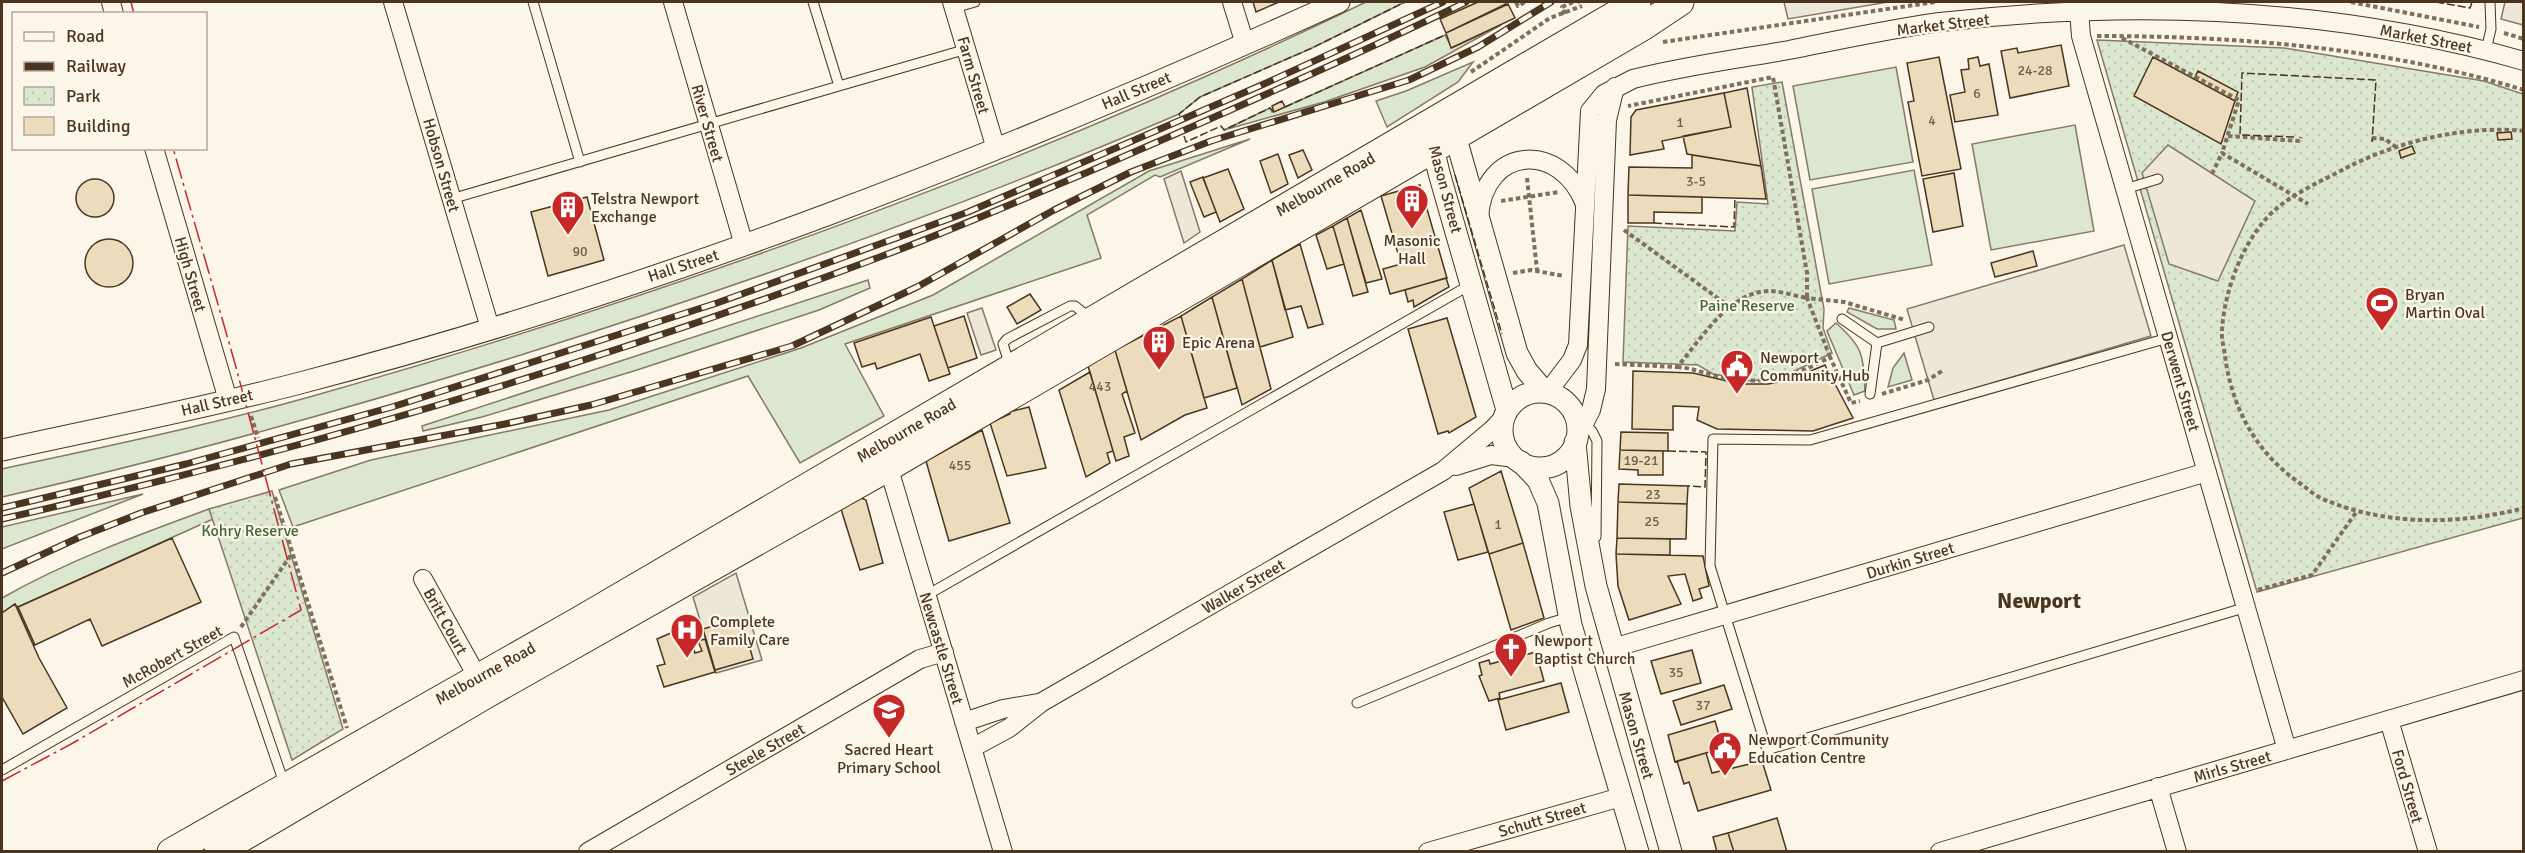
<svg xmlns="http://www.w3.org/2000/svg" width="2525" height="853" viewBox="0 0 2525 853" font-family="Signika,sans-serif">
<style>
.grass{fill:#dce7d0;stroke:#887966;stroke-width:1.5}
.park{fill:url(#park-dots);stroke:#887966;stroke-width:1.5}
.parking{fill:#ede7d9;stroke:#887966;stroke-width:1.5}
.building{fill:#ecdcbc;stroke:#4a3520;stroke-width:1.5}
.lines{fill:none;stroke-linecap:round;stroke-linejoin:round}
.service-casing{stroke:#4a3520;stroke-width:11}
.minor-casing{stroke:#4a3520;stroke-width:20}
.tertiary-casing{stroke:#4a3520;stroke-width:23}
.primary-casing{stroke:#4a3520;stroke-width:29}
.path{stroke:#7f6f5c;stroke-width:4;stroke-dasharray:4.5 3;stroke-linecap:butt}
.service{stroke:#fbf6e9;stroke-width:9}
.minor{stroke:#fbf6e9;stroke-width:18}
.tertiary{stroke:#fbf6e9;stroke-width:21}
.primary{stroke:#fbf6e9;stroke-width:27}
.rail-casing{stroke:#4a3520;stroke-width:7}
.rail{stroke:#fbf6e9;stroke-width:4.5;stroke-dasharray:14;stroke-linecap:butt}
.fence{stroke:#4a3520;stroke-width:1.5;stroke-dasharray:8 3;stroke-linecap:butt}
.power{stroke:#c62828;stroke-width:1.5;stroke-dasharray:21 4.5 3 4.5;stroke-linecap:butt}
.labels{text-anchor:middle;stroke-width:4.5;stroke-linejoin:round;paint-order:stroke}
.number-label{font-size:14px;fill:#725f47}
.street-label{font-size:16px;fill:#4a3520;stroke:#fbf6e9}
.poi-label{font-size:16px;fill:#4a3520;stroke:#fbf6e9;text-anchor:start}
.park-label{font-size:16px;fill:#436837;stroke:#fbf6e9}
.district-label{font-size:22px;font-weight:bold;fill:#4a3520;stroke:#fbf6e9}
</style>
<defs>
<pattern id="park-dots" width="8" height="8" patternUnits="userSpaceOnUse" patternTransform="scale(1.5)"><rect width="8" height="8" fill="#dce7d0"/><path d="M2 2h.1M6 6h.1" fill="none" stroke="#bec7b2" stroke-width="1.8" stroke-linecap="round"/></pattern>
</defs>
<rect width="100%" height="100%" fill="#fbf6e9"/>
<path class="grass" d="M1366 2H1405L1312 48 1200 97 1179 114C965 206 746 284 524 354 351 408 178 457 2 497V469C108 446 215 424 320 394 678 292 1031 164 1366 2Z
M1501 25 1425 67 1324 102 1224 130 1270 108 1272 112 1285 107 1445 35 1452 48Z
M1473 62 1458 82 1387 127 1376 101 1406 91Z
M1896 67 1913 162 1810 180 1793 86Z
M2075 125 2094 231 1991 250 1972 144Z
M1250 139 1160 177 1155 175 1087 215 1101 258 845 344 884 416 800 463 748 376 293 527 279 490 371 460 609 410 801 348 933 295 1149 171Z
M1914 170 1932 265 1829 284 1812 189Z
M868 280 870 288 819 310 637 370 482 417 423 431 422 426Z
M1849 308 1894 320 1896 329H1877L1847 312Z
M1836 323C1864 348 1863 355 1865 391L1854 395 1827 331Z
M1904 353 1912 380 1888 387 1893 368Z
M143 494 2 549V527Z
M209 509 213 519 18 607 15 604 2 613V598C67 561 138 535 209 509Z"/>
<path class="park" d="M2097 40 2284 48 2484 81 2523 94V518L2257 592Z
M1782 82 1824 309 1823 328 1832 353 1782 377 1751 381 1713 374 1698 365 1623 362 1628 226 1735 231 1737 202 1768 204 1752 87Z
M272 491 343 729 292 760 209 509Z"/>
<path class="parking" d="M1784 2H1888L1788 19Z
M2505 2H2523V25L2501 19Z
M2168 145 2255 201 2218 281 2169 264 2142 173Z
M1181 171 1200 232 1184 243 1164 179Z
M2124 245 2151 336 1934 400 1907 309Z
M982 308 996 350 981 355 967 313Z
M736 573 762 660 716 673 693 597Z"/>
<path class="building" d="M1253 2H1279L1256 12Z
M1478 2H1505L1506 4 1446 33 1440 19Z
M1508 4 1515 18 1451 48 1446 33Z
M2061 45 2069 86 2010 98 2001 51 2017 48 2018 53Z
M1939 57 1961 169 1922 176 1908 102 1914 101 1907 63Z
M1978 57 1980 66 1989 64 1998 115 1955 122 1950 95 1965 92 1961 70 1969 69 1968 59Z
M2153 57 2235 101 2221 144 2134 96Z
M2198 71 2238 92 2235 101 2194 79Z
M1747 88 1761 166 1687 154 1683 136 1731 127 1724 93Z
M1724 93 1731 127 1662 141 1664 149 1630 155 1631 117 1636 110Z
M1282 101 1285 107 1274 112 1272 106Z
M2511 132 2512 139 2498 140 2497 133Z
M2412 146 2415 153 2401 158 2399 151Z
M1303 150 1312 170 1298 178 1289 155Z
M1278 154 1288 184 1271 193 1260 161Z
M1692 155 1761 166 1766 199 1628 195 1629 167 1692 168Z
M1228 169 1244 209 1220 222 1203 178Z
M1954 173 1963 226 1933 232 1923 179Z
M1203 177 1216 212 1204 217 1190 182Z
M76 198a19 19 0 1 1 38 0a19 19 0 1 1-38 0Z
M1420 185 1447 278 1390 294 1383 269 1401 264 1381 196Z
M1628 195 1702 197V213L1654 212V223H1628Z
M587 197 604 260 548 276 531 212Z
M1361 210 1382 279 1366 283 1347 218Z
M1347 218 1368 292 1353 296 1333 226Z
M1333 226 1344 264 1327 269 1316 235Z
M85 263a24 24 0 1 1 48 0a24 24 0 1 1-48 0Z
M1300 244 1323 324 1308 328 1301 306 1285 310 1272 260Z
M2033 251 2037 266 1995 277 1991 263Z
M1272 260 1293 337 1260 347 1242 279Z
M1446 278 1449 287 1414 307 1413 300 1408 302 1405 290Z
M1242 279 1271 389 1242 405 1212 297Z
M1030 294 1041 310 1017 324 1007 307Z
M1212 297 1237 388 1204 398 1181 316Z
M964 316 977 358 948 368 934 326Z
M1181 316 1207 408 1185 415 1141 440 1115 350Z
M931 317 950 374 929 381 920 354 877 369 875 363 862 367 854 343Z
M1447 318 1476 417 1449 433 1448 431 1438 434 1408 329Z
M1115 350 1127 391 1122 394 1135 433 1124 437 1129 456 1116 461 1088 366Z
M1825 365 1853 418 1813 431 1717 429 1697 420 1699 407 1673 406V430L1632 429 1633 371 1693 373 1740 384H1768L1789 380Z
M1090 372 1113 451 1107 453 1110 463 1086 477 1059 390Z
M1029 407 1046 468 1007 476 990 423 1010 414 1009 412Z
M982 430 1010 523 949 541 926 461Z
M1621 432 1668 433V451L1620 450Z
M1620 450 1663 451V475H1638V470L1619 469Z
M1501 471 1523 543 1489 554 1469 488Z
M1619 484 1688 486 1687 504 1618 502Z
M861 498 866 500 883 563 860 570 841 509Z
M1618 502 1687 504 1686 539 1617 538Z
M1474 504 1488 552 1458 560 1444 512Z
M172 538 201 602 102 646 90 619 35 645 18 607Z
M1617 538 1670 539V555L1616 554Z
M1523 543 1544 618 1511 630 1489 554Z
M1616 554 1703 556 1709 586 1699 589 1702 598 1693 601 1685 574 1668 576 1681 604 1629 620 1618 586Z
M15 604 39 658 67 708 23 734 2 697V613Z
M741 618 753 659 715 670 703 629Z
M687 626 695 653 702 651 698 641 705 639 715 672 664 687 657 666 665 664 657 639Z
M1692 650 1701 683 1661 694 1651 661Z
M1536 652 1544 681 1499 693 1500 698 1489 701 1479 676 1482 675 1479 663 1489 660 1490 664Z
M1561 683 1569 712 1506 730 1498 700Z
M1724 685 1732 709 1681 725 1673 701Z
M1715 721 1723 748 1675 762 1668 735Z
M1706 753 1712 773 1762 761 1771 790 1698 811 1689 782 1684 784 1677 761Z
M1777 818 1787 852H1734L1728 833Z
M1728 833 1734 852H1717L1713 837Z"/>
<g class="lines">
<g class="service-casing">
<path id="service" d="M533 2 580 162
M954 8 975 2
M2486 50 2491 29 2490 2
M839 86 967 49
M2125 189 2158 179
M451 199 839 86 813 2
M1842 319 1877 343 1929 327
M2168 338 1810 440 1713 439 1710 566 1767 750 2247 607
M1010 366 1003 344 1007 339 1070 306H1075L1091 319
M1870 394 1877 343
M1571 409 1592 431 1597 441 1596 537
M927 595 1470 285
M1357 703 1549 623 1569 617
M2 770 234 637 285 786"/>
</g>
<g class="minor-casing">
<path id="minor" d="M111 2 114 14
M393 2 490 328
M673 2 744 245
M952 2 996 149
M1232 2 1245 44
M2079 11 2081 36 2287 750
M154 148 228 400
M1479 217C1484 146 1560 140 1585 204
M1547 393 1572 360 1578 345 1590 111 1604 94 1633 79C1684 66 1737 59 1789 50 1839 40 1889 29 1940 22 2134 0 2335 7 2524 61
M1576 439 1591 410 1596 389 1607 120 1615 87
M886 459 1003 852
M1456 466 1491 455 1515 458
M423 579 483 687
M1613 648 2207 472
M2389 720 2428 852
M964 722 1003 709 1038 703
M972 748 1009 728 1042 702 1443 471 1492 430 1505 416
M2158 787 2177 852
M588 852 920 659 944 652
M1428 852 1621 797
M1940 852 2524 680"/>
</g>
<g class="tertiary-casing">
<path id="tertiary" d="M1444 127 1455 135 1517 353 1527 371 1545 392
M1433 135V148L1439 173 1507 410
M1502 430a38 38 0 1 1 76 0a38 38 0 1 1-76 0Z
M1575 442 1581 506 1596 586 1671 852
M2 450C101 428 201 409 300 383 657 290 1003 154 1339 2
M1521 462 1538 480 1548 503 1571 625 1638 852"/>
</g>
<g class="primary-casing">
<path id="primary" d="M171 852 578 621 1637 2
M218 852 487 694 889 467 1644 26 1680 2"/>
</g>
<path class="path" d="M1516 2 1518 6 1525 2
M2351 2 2479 27
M1565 14 1562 7 1573 2
M2504 33 2524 39
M2097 36C2240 36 2387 48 2524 90
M2122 38 2239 100 2222 153
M1663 42 1935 2
M1471 72 1550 18 1582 6
M2524 131C2466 125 2399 141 2348 167 2320 182 2285 196 2264 221 2240 250 2225 291 2222 329 2221 338 2224 347 2225 356 2232 409 2257 454 2301 484 2308 489 2315 496 2323 499 2385 526 2459 525 2524 508
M2228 136 2300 141 2301 137
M2372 138 2385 139 2396 147
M2212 174 2222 153 2308 204
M1527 178 1537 270
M1501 201 1559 192
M1624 230 1730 307
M1513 273 1531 270 1564 276
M1830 357 1807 298 1844 302 1905 320
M1615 364 1677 367C1701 340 1728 292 1769 291 1781 291 1795 296 1807 298V273L1773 77 1628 106
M1677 367C1691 368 1701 372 1713 375 1759 387 1790 379 1830 357L1851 403 1860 401
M1882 394 1928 380 1942 371
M251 416 258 438
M275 497 347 728
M2258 590 2312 575 2357 511
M241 627 291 555"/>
<use href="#service" class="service"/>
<use href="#minor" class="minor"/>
<use href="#tertiary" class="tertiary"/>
<use href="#primary" class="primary"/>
<g class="rail-casing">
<path id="rail" d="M2 508 186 464 392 407 717 303 968 212 1264 84 1443 2
M2 519C304 450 603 362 893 252 959 227 1023 199 1088 172 1215 117 1342 62 1466 2
M2 573 80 537 141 513 291 464 505 424 591 405 792 346 917 287 1054 210 1131 172 1211 141 1409 80 1478 47 1551 2"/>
</g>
<use href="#rail" class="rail"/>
<path class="fence" d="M2436 2 2470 8 2472 2
M1578 3 1581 2
M1285 107 1445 35
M1180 116 1179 114 1200 97 1312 48 1405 2
M1184 136 1186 142 1221 126 1224 130 1270 108 1274 112
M2294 137 2240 135 2242 73 2376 80 2372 142
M1455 175 1502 334
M1654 223 1734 227 1735 198
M1668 451 1706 452 1705 487 1688 486"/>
<path class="power" d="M131 2 134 14
M2 781 73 743 301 610 234 360 173 148"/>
</g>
<defs>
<g id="building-pin" transform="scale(1.725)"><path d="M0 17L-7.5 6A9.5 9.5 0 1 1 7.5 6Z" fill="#c62828" stroke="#fbf6e9"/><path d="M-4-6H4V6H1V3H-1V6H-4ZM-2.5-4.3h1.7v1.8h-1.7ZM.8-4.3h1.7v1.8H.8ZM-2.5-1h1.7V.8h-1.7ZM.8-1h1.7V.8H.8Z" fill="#fff"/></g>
<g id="stadium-pin" transform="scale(1.725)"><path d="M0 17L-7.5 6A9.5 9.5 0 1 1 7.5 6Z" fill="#c62828" stroke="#fbf6e9"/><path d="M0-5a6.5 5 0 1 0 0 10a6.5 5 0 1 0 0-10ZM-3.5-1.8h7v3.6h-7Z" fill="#fff"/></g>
<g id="civic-pin" transform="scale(1.725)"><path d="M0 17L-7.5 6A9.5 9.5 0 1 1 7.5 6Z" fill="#c62828" stroke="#fbf6e9"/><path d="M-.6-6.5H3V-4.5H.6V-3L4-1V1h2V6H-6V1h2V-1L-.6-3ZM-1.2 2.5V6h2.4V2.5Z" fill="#fff"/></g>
<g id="hospital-pin" transform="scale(1.725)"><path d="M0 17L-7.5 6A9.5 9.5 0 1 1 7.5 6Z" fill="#c62828" stroke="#fbf6e9"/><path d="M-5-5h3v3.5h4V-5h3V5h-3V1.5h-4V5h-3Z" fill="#fff"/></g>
<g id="church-pin" transform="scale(1.725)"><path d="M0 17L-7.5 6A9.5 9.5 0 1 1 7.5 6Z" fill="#c62828" stroke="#fbf6e9"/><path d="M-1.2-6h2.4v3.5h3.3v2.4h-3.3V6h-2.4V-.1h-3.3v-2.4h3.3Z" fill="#fff"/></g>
<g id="school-pin" transform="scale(1.725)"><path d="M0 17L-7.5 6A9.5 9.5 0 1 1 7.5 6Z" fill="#c62828" stroke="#fbf6e9"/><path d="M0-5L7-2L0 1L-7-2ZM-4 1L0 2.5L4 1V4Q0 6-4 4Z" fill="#fff"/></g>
</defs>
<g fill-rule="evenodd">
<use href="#building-pin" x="1412" y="201"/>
<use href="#building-pin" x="568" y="207"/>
<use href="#stadium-pin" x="2382" y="303"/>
<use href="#building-pin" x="1159" y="342"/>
<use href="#civic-pin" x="1737" y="366"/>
<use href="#hospital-pin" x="687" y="630"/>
<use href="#church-pin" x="1511" y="649"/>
<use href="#school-pin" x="889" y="710"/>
<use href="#civic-pin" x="1725" y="748"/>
</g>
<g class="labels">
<g class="number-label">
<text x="2035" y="75">24-28</text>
<text x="1977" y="98">6</text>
<text x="1932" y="125">4</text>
<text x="1680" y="127">1</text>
<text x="1696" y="186">3-5</text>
<text x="580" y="256">90</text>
<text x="1100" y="391">443</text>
<text x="1641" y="465">19-21</text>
<text x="960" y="470">455</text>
<text x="1653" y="499">23</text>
<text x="1652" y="526">25</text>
<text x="1498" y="529">1</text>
<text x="1676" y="677">35</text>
<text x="1703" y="710">37</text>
</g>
<g class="street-label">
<text transform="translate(1943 24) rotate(-7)" y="6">Market Street</text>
<text transform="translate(2426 38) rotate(11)" y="6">Market Street</text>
<text transform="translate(974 75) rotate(74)" y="6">Farm Street</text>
<text transform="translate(1136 90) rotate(-23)" y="6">Hall Street</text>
<text transform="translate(708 123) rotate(74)" y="6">River Street</text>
<text transform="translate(442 165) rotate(74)" y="6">Hobson Street</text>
<text transform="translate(1325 184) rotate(-30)" y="6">Melbourne Road</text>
<text transform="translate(1446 189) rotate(75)" y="6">Mason Street</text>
<text transform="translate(683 265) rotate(-18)" y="6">Hall Street</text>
<text transform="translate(191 274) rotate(74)" y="6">High Street</text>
<text transform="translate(2181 381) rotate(74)" y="6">Derwent Street</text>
<text transform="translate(217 402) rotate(-13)" y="6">Hall Street</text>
<text transform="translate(906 430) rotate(-30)" y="6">Melbourne Road</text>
<text transform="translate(1910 560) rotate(-17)" y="6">Durkin Street</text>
<text transform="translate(1243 586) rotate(-30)" y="6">Walker Street</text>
<text transform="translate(446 621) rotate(61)" y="6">Britt Court</text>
<text transform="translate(942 648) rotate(73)" y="6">Newcastle Street</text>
<text transform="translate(172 656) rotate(-29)" y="6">McRobert Street</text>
<text transform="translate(485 673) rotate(-29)" y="6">Melbourne Road</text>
<text transform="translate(1637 735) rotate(74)" y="6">Mason Street</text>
<text transform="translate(765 749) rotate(-30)" y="6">Steele Street</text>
<text transform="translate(2232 766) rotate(-16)" y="6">Mirls Street</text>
<text transform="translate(2408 786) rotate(74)" y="6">Ford Street</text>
<text transform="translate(1542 819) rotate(-16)" y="6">Schutt Street</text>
</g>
<g class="poi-label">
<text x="591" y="204">Telstra Newport<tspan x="591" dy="18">Exchange</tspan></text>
<text x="1412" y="246" text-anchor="middle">Masonic<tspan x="1412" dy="18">Hall</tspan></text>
<text x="2405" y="300">Bryan<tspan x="2405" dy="18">Martin Oval</tspan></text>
<text x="1182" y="348">Epic Arena</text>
<text x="1760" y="363">Newport<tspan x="1760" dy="18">Community Hub</tspan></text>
<text x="710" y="627">Complete<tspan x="710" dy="18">Family Care</tspan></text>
<text x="1534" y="646">Newport<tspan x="1534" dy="18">Baptist Church</tspan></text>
<text x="1748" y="745">Newport Community<tspan x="1748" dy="18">Education Centre</tspan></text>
<text x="889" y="755" text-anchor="middle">Sacred Heart<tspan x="889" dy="18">Primary School</tspan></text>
</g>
<g class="park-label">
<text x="1747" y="311">Paine Reserve</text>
<text x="250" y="536">Kohry Reserve</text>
</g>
<g class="district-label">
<text x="2039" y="608">Newport</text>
</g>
</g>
<rect width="2525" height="853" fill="none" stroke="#4a3520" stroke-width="6"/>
<rect x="12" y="12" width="195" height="138" fill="#fbf6e9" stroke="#b4a999" stroke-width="1.5"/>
<rect x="24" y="32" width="30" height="9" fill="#fbf6e9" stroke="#b4a999" stroke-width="1.5"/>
<text x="66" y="42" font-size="18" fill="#4a3520">Road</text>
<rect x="24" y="62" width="30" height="9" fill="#4a3520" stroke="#b4a999" stroke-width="1.5"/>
<text x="66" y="72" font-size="18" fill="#4a3520">Railway</text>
<rect x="24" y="87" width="30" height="18" fill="url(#park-dots)" stroke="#b4a999" stroke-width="1.5"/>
<text x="66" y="102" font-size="18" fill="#4a3520">Park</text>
<rect x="24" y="117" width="30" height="18" fill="#ecdcbc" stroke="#b4a999" stroke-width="1.5"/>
<text x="66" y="132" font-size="18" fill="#4a3520">Building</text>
</svg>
